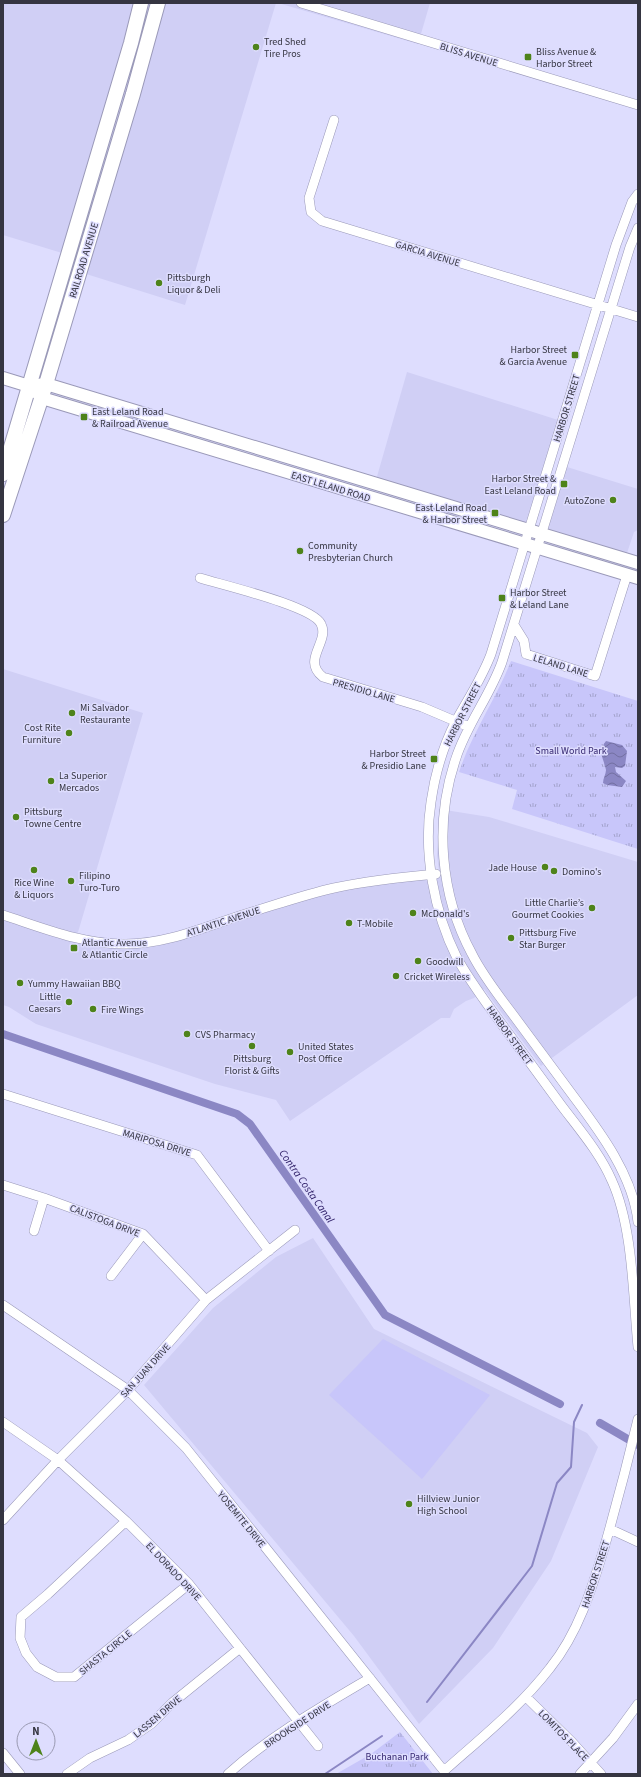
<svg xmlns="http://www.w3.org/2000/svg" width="641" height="1777" viewBox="0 0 641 1777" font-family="'Source Sans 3',sans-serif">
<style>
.built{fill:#d0cff5}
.grass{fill:url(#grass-tufts)}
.pitch{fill:#c8c6fa}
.water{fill:url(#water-waves)}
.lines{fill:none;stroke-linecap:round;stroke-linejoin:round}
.stream{stroke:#8b87c4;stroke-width:2}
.canal{stroke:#8b87c4;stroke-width:8}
.minor-casing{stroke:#9a99b8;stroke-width:10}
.major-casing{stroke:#9a99b8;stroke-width:14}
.highway-casing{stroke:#9a99b8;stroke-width:16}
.minor{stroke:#fff;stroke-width:9}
.major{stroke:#fff;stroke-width:12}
.highway{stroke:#fff;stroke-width:14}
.poi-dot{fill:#4e831a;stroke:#deddfe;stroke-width:1.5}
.labels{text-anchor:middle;stroke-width:3;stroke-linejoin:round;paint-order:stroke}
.poi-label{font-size:10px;fill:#353541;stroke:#deddfe;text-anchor:start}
.street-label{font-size:10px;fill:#353541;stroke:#deddfe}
.park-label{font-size:10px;fill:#372972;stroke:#deddfe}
.water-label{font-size:11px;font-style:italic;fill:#31226a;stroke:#deddfe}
</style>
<defs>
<pattern id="grass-tufts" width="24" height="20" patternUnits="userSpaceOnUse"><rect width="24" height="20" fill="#c8c6fa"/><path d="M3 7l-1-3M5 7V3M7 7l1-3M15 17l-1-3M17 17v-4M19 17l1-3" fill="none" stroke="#a3a2cc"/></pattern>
<pattern id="water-waves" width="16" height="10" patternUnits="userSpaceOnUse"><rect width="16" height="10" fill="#8b87c4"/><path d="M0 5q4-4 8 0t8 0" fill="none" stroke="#726fa1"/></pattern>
</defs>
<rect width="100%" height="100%" fill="#deddfe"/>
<path class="built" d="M3 3H276L185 305 83 273 62 253 3 235Z
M278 3H430L418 44Z
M407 372 558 420 525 525 376 480Z
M567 467 638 489V530L634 532 627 553 623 556 547 532Z
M3 669 143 713 76 939 168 940 311 893 439 871 437 855 439 809 489 817 638 862V995L541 1066 484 989 474 998 466 1001 454 1009 450 1018H441L290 1121 276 1100 215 1084 36 1024 9 1007 3 1005Z
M313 1238 374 1329 587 1433 598 1447 551 1561 493 1648 419 1724 354 1636 144 1385 213 1308 276 1257Z"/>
<path class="grass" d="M511 661 638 701V849L512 809 517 790 459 772C472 733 496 699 511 661Z
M400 1732 433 1774H336L371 1754Z"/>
<path class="pitch" d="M383 1339 490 1395 422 1479 329 1395Z"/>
<path class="water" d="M606 741 622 745 627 751 625 766 622 768 615 767 616 772 626 781 622 787 607 785 603 783C603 778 606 774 606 770 604 759 597 752 606 741Z"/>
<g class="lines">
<path class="stream" d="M427 1702 532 1566 557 1483 571 1467 574 1422 582 1405
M325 1774 382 1736"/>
<path class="canal" d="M3 1034 237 1114 250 1124 385 1315 560 1404
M600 1423 638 1445"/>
<g class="minor-casing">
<path id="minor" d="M301 3 638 105
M334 120 309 198 311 212 322 221 638 317
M638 194 632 202 616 245 491 654C482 678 468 699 456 721 443 746 435 774 431 802 423 853 434 912 457 958 468 978 482 997 495 1015 517 1045 539 1075 561 1105 579 1129 600 1153 612 1181 633 1227 633 1296 638 1347
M638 228 630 247 502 662C490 696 467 724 456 758 434 822 440 895 472 954 483 976 499 996 514 1016 534 1043 554 1070 574 1097 601 1133 633 1176 638 1222
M200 578C222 585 313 606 321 624 330 642 301 660 323 677L422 707 469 727
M514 625 524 641 526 654
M526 654 595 676 627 575
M3 915C43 928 84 945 126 944 171 944 213 923 255 911 281 903 307 894 334 888 367 881 402 877 436 874
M3 1094 197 1155 269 1251
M3 1185 44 1198 143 1234 206 1300
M34 1231 44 1198
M111 1276 143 1234
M3 1305 128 1390 186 1448 444 1771
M3 1422 58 1460 126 1521 189 1584 318 1746
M3 1520 58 1460 128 1390 206 1300 295 1230
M126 1521 48 1594 21 1617 20 1638 26 1653 37 1667 56 1677H74L189 1584
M610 1529 638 1542
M526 1697 572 1742 601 1774
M3 1753 20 1774
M67 1774 90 1758 128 1740 151 1724 172 1703 240 1648
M228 1774C270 1736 321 1707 370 1678
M444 1774V1771C481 1738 520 1707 550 1668 579 1632 592 1588 605 1545 617 1503 628 1461 638 1419
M580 1774 613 1738 638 1704"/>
</g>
<g class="major-casing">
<path id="major" d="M3 378 29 386 46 384 638 563
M36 392 42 398 638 578"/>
</g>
<g class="highway-casing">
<path id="highway" d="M3 474 131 43 141 3
M3 515 46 384 133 94 158 3"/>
</g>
<use href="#minor" class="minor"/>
<use href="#major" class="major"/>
<use href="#highway" class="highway"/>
</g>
<g class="poi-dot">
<circle cx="256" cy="47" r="4"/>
<rect x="524" y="53" width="8" height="8" rx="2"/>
<circle cx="159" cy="283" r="4"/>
<rect x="571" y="351" width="8" height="8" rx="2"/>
<rect x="80" y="413" width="8" height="8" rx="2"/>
<rect x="560" y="480" width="8" height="8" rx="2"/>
<circle cx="613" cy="500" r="4"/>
<rect x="491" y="509" width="8" height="8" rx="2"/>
<circle cx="300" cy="551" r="4"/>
<rect x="498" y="594" width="8" height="8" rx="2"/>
<circle cx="72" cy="713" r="4"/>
<circle cx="69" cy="733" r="4"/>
<rect x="430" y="755" width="8" height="8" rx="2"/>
<circle cx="51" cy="781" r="4"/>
<circle cx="16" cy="817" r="4"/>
<circle cx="545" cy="867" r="4"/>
<circle cx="34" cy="870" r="4"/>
<circle cx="554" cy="871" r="4"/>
<circle cx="71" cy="881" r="4"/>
<circle cx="592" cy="908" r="4"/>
<circle cx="413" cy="913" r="4"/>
<circle cx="349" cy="923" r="4"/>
<circle cx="511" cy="938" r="4"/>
<rect x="70" y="944" width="8" height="8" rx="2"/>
<circle cx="418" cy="961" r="4"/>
<circle cx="396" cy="976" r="4"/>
<circle cx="20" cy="983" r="4"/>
<circle cx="69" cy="1002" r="4"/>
<circle cx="93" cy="1009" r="4"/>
<circle cx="187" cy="1034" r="4"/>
<circle cx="252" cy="1046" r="4"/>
<circle cx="290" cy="1052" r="4"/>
<circle cx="409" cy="1504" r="4"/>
</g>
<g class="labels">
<g class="poi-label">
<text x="264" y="45">Tred Shed<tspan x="264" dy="12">Tire Pros</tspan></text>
<text x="536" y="55">Bliss Avenue &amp;<tspan x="536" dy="12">Harbor Street</tspan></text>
<text x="167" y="281">Pittsburgh<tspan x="167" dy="12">Liquor &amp; Deli</tspan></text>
<text x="567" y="353" text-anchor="end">Harbor Street<tspan x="567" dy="12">&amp; Garcia Avenue</tspan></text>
<text x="92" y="415">East Leland Road<tspan x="92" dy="12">&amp; Railroad Avenue</tspan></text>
<text x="556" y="482" text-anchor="end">Harbor Street &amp;<tspan x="556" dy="12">East Leland Road</tspan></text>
<text x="605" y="504" text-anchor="end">AutoZone</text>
<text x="487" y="511" text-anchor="end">East Leland Road<tspan x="487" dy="12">&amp; Harbor Street</tspan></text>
<text x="308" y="549">Community<tspan x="308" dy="12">Presbyterian Church</tspan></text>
<text x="510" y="596">Harbor Street<tspan x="510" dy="12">&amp; Leland Lane</tspan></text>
<text x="80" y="711">Mi Salvador<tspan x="80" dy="12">Restaurante</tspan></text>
<text x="61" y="731" text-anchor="end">Cost Rite<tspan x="61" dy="12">Furniture</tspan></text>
<text x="426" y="757" text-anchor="end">Harbor Street<tspan x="426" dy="12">&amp; Presidio Lane</tspan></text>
<text x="59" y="779">La Superior<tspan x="59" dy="12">Mercados</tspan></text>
<text x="24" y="815">Pittsburg<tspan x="24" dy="12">Towne Centre</tspan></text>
<text x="537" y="871" text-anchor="end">Jade House</text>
<text x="562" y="875">Domino's</text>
<text x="79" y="879">Filipino<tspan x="79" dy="12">Turo-Turo</tspan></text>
<text x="34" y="886" text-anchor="middle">Rice Wine<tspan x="34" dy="12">&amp; Liquors</tspan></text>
<text x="584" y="906" text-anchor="end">Little Charlie’s<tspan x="584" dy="12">Gourmet Cookies</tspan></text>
<text x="421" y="917">McDonald's</text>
<text x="357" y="927">T-Mobile</text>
<text x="519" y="936">Pittsburg Five<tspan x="519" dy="12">Star Burger</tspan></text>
<text x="82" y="946">Atlantic Avenue<tspan x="82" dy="12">&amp; Atlantic Circle</tspan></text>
<text x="426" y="965">Goodwill</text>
<text x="404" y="980">Cricket Wireless</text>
<text x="28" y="987">Yummy Hawaiian BBQ</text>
<text x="61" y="1000" text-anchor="end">Little<tspan x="61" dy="12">Caesars</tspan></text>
<text x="101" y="1013">Fire Wings</text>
<text x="195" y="1038">CVS Pharmacy</text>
<text x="298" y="1050">United States<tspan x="298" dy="12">Post Office</tspan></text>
<text x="252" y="1062" text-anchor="middle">Pittsburg<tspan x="252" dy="12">Florist &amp; Gifts</tspan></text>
<text x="417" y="1502">Hillview Junior<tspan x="417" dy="12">High School</tspan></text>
</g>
<g class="street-label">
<text transform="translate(469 54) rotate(17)" y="4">BLISS AVENUE</text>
<text transform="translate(428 253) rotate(17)" y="4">GARCIA AVENUE</text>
<text transform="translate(83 260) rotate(-73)" y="4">RAILROAD AVENUE</text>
<text transform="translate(566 408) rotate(-73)" y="4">HARBOR STREET</text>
<text transform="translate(331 486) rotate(17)" y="4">EAST LELAND ROAD</text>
<text transform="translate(561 665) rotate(17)" y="4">LELAND LANE</text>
<text transform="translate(364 690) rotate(16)" y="4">PRESIDIO LANE</text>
<text transform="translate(462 714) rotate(-63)" y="4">HARBOR STREET</text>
<text transform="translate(223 921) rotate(-18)" y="4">ATLANTIC AVENUE</text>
<text transform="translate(510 1035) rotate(54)" y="4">HARBOR STREET</text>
<text transform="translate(157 1142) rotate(17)" y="4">MARIPOSA DRIVE</text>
<text transform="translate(105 1220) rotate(21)" y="4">CALISTOGA DRIVE</text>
<text transform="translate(145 1370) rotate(-48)" y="4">SAN JUAN DRIVE</text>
<text transform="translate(242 1519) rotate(51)" y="4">YOSEMITE DRIVE</text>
<text transform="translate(174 1571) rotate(47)" y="4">EL DORADO DRIVE</text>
<text transform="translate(595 1574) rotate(-72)" y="4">HARBOR STREET</text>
<text transform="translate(105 1652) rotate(-39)" y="4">SHASTA CIRCLE</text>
<text transform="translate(157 1716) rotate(-40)" y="4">LASSEN DRIVE</text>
<text transform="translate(297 1724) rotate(-33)" y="4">BROOKSIDE DRIVE</text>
<text transform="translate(564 1735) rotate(46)" y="4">LOMITOS PLACE</text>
</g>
<g class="park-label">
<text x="571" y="754">Small World Park</text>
<text x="397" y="1760">Buchanan Park</text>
</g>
<g class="water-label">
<text transform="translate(307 1186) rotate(55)" y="4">Contra Costa Canal</text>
</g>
</g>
<rect width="641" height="1777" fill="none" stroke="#353541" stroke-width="8"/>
<g transform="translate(36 1741)"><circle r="19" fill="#deddfe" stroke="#9a9ab2"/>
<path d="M0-3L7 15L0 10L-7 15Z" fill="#4e831a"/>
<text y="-6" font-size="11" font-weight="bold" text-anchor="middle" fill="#353541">N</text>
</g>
</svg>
